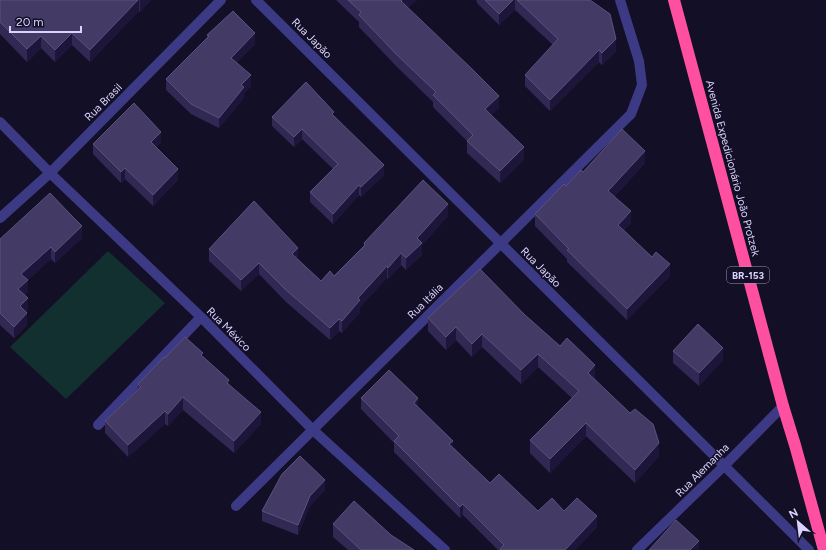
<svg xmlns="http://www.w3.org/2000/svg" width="826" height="550" viewBox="0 0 826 550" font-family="Figtree,sans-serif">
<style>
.park{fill:#12302f}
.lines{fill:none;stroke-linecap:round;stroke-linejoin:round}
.minor{stroke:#3d3a85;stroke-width:10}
.highway{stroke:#ff4fa3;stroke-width:12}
.wall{fill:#312854}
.shaded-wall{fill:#1d163a}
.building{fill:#433a66;stroke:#5a527e}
.labels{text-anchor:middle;stroke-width:3;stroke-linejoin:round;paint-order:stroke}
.shield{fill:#130f26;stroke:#9e99be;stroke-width:1}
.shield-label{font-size:10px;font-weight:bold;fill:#d9d4ff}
.street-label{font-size:11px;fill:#d9d4ff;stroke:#130f26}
</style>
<rect width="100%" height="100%" fill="#130f26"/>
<path class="park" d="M108 251 165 303 66 399 10 347Z"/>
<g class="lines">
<path class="minor" d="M256 0 809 550
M0 122 50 173 201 317 313 430 445 550
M0 218 50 173 221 0
M98 425 201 317
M236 506 631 114 642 85 639 61 620 0
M637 550 724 466 783 406"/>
<path class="highway" d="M674 0 783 406 795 445 824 550"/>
</g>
<path class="wall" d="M0 0H151L140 12 139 11 90 62 72 45 55 62 41 48 27 62 0 34Z
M336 0H417L407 8 499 108 491 115 524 159 500 183 467 153V141L433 107V102L396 66 359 27V22Z
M476 0H590L616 51 602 65 599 62 550 111 525 86V75L553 45 515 10 499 25 477 3V2Z
M207 35 255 44 236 63 251 86 244 93V98L219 128 191 114 166 90V79L207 38Z
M334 116 384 175 361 197 359 195 333 224 310 202V192L333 169 302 139 294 147 272 126V117Z
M161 142 156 147 178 180 153 206 125 179 121 183 93 154V144Z
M645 163 614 197 631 223 624 230 670 276 627 320 567 262V259L535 226V214L583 172Z
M448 216 422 245V255L406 270 401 265 388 279 387 278 360 307V312L342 333 339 331 330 340 286 302 259 274 241 291 209 261V249L298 259 321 281 334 276 364 246V243Z
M82 238 55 263 51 259 28 280V291L24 295 28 310 26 312 27 325 14 338 0 325V239Z
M525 315 595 378V379L659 456 635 483 586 436 550 473 530 453V440L572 398 538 367 521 384 482 347 472 357 456 340 446 350 428 331V318Z
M673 351 723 360 699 386 673 363Z
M203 356 229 384 261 424 234 453 183 410 168 426 165 424 128 457 105 433V421L138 389V384L165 358Z
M361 398 418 407 453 447 490 483 538 511H564L597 527 575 550H498L463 515 460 518 394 452V443L361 409Z
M325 490 310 506 298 535 262 521V511Z
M333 524 391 535 414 550H348L333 537Z"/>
<path class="shaded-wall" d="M138 0H139V11L90 62V50Z
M140 0H151L140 12Z
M402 0H417L401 13V1Z
M513 0H515V10L499 25V14Z
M72 33V45L55 62V50Z
M255 33V44L231 69V58Z
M41 36V48L27 62V49Z
M616 39V51L602 65V53Z
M599 50V62L550 111V100Z
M251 75V86L244 93V98L219 128V118L241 85Z
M499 96V108L485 121V109Z
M302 129V139L294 147V137Z
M161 132V142L151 152V142Z
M524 147V159L500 183V171Z
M645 151V163L608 203V191Z
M384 165V175L361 197V187Z
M125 168V179L121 183V172Z
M178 169V180L153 206V195Z
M359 185V195L333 224V214Z
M448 204V216L422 245V255L406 270V258L417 238Z
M631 211V223L618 236V225Z
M82 226V238L55 263V252Z
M51 247V259L28 280V291L18 301V289L21 274Z
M298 248V260L292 254Z
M401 253V265L388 279V268Z
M259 263V274L241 291V280Z
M670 264V276L627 320V309Z
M387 266V278L360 307V312L342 333V321L358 298Z
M28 298V310L20 318V306Z
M27 313V325L14 338V327Z
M339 319V331L330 340V328Z
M456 327V340L446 350V337Z
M482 334V347L472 357V344Z
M723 348V360L699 386V373Z
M538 354V367L521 384V370Z
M595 365V378L588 386V373Z
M183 397V410L168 426V414Z
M418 398V409L414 403Z
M165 411V424L128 457V445Z
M261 412V424L234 453V441Z
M586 423V436L550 473V459Z
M453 441V452L449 444Z
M659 443V456L635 483V470Z
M325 480V490L310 506 298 535V525L310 496Z
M463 504V515L460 518V507Z
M597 516V527L575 550H565Z
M699 541V550H690Z"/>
<path class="building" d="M0 0H138L90 50 72 33 55 50 41 36 27 49 0 22Z
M348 0H402L401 1 472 69 499 96 485 109 524 147 500 171 467 141 473 135 433 95 436 92 396 54 359 15 361 12Z
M485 0H513L499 14Z
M517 0H590L610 14 616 39 602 53 599 50 550 100 525 75 558 39Z
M233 11 255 33 231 58 251 75 241 85 244 87 219 118 191 104 166 79 209 36 207 35Z
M306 82 334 112 332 114 384 165 361 187 359 185 333 214 310 192 338 164 302 129 294 137 272 117Z
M134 103 161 132 151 142 178 169 153 195 125 168 121 172 93 144Z
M622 129 645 151 608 191 631 211 618 225 652 257 656 252 670 264 627 309 567 250 569 249 535 214 564 184 566 186 581 170 583 172Z
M423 180 448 204 417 238 422 243 406 258 401 253 388 268 387 266 358 298 360 300 342 321 339 319 330 328 286 290 259 263 241 280 209 249 254 201 298 248 292 254 321 281 330 271 334 276 365 245 364 243Z
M50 193 72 216 82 226 55 252 51 247 21 274 28 280 18 289 28 298 20 306 27 313 14 327 0 313V239Z
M480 269 525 315 560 346 567 338 595 365 588 373 630 413 635 409 653 424 659 443 635 470 586 423 550 459 530 440 579 391 538 354 521 370 482 334 472 344 456 327 446 337 428 318Z
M698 324 723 348 699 373 673 351Z
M185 337 203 353 201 355 229 380 227 383 261 412 234 441 183 397 168 414 165 411 128 445 105 421 141 387 138 384 164 357 165 358Z
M389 370 418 398 414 403 453 441 449 444 490 483 499 474 538 511 552 498 564 511 577 498 597 516 565 550H502L500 549 504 545 463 504 460 507 394 441 399 436 361 398Z
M300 456 325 480 310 496 298 525 262 511 282 474Z
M354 501 391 535 414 550H361L333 524Z
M676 520 699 541 690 550H649Z"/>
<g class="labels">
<rect class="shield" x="727" y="267" width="42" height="16" rx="3"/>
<g class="shield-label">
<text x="748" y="279">BR-153</text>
</g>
<g class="street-label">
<text transform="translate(312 38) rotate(45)" y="4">Rua Japão</text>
<text transform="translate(103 102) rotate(-45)" y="4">Rua Brasil</text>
<text transform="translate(733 168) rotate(75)" y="4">Avenida Expedicionário João Protzek</text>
<text transform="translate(541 267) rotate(45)" y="4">Rua Japão</text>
<text transform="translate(425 301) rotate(-45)" y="4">Rua Itália</text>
<text transform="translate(229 329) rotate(45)" y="4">Rua México</text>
<text transform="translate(702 470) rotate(-45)" y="4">Rua Alemanha</text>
</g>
</g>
<g transform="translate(798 522) rotate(332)" stroke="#130f26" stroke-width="3" paint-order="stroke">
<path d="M0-3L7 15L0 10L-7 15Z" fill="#d9d4ff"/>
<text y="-6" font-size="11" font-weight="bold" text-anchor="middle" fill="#d9d4ff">N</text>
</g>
<path d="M10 26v6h71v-6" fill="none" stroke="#d9d4ff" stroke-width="2"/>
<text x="16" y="26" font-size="12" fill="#d9d4ff" stroke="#130f26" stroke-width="3" paint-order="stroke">20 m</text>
</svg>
